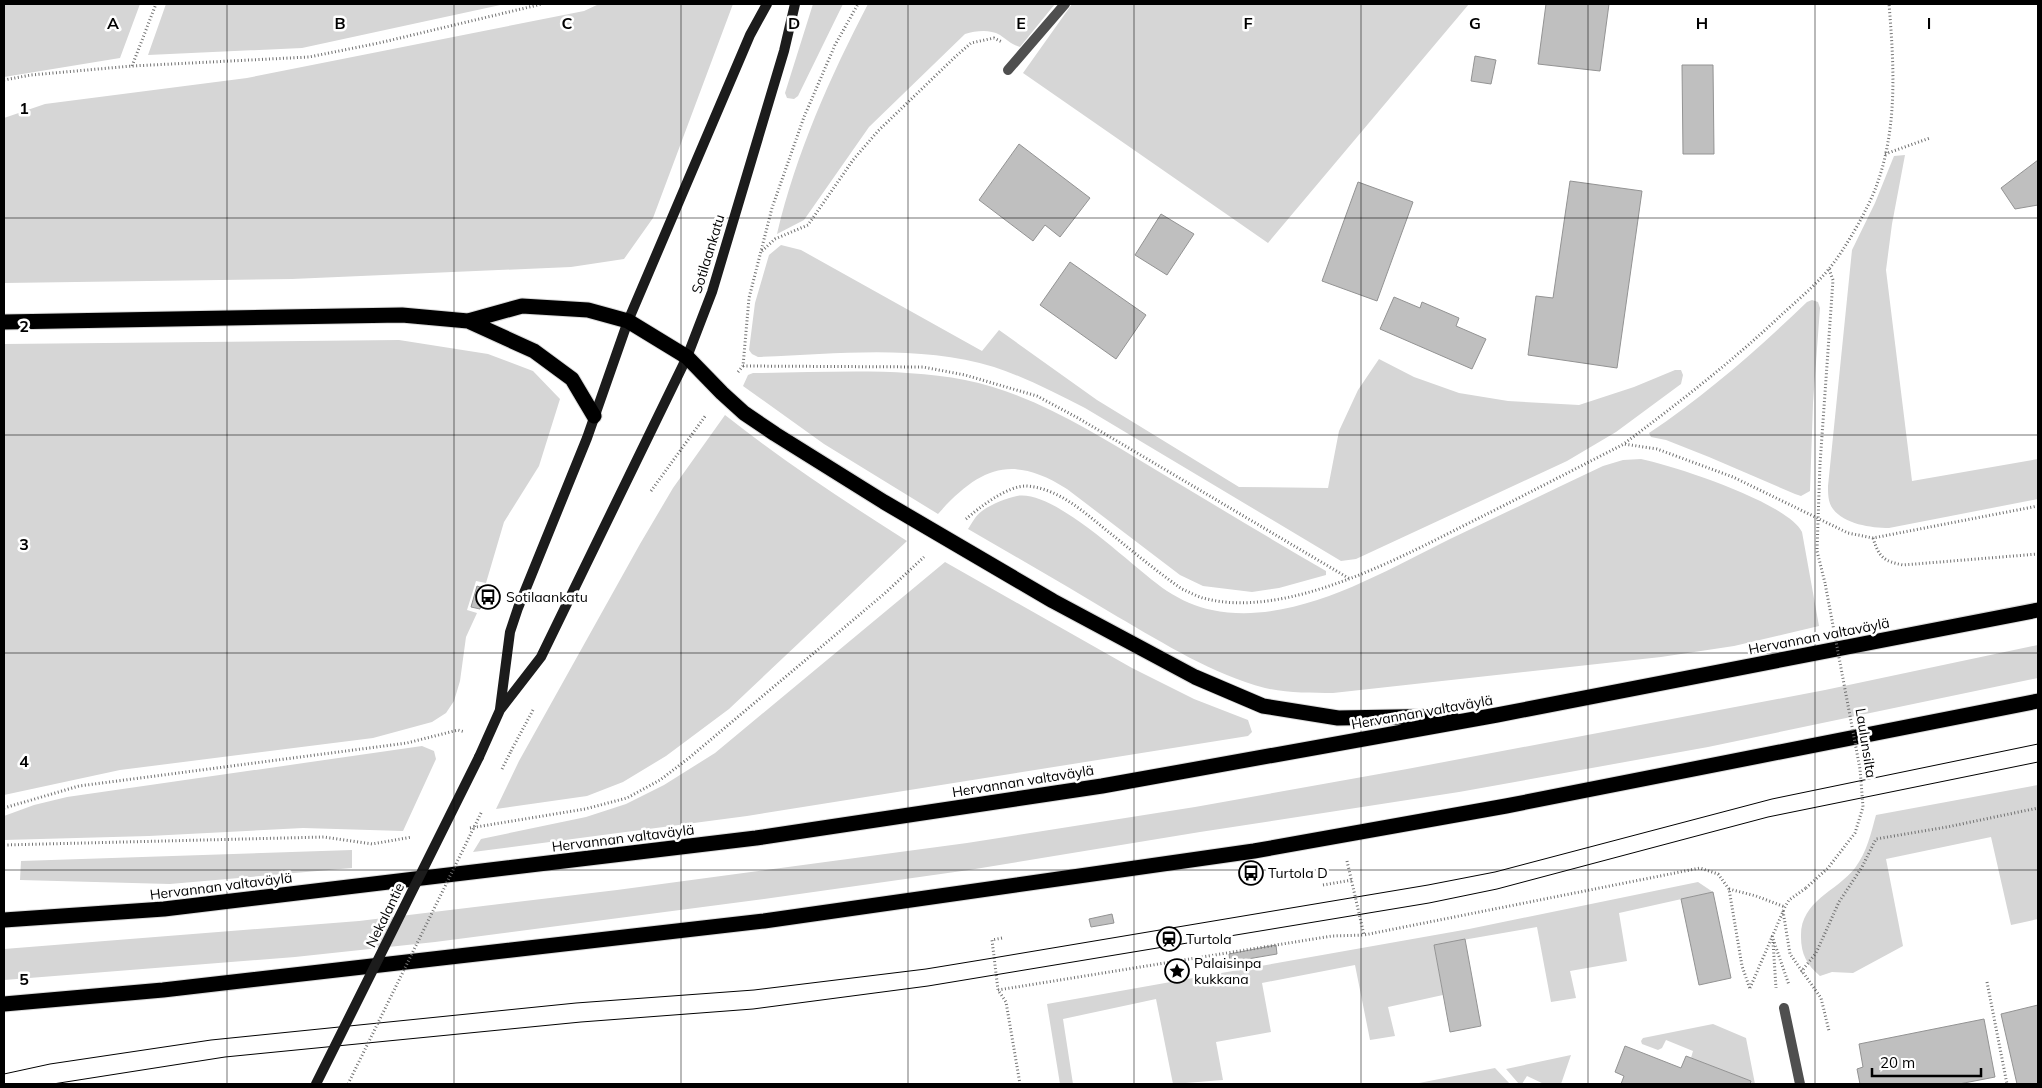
<svg xmlns="http://www.w3.org/2000/svg" width="2042" height="1088" viewBox="0 0 2042 1088" font-family="Mulish,sans-serif">
<style>
.green{fill:#d6d6d6}
.building{fill:#bfbfbf;stroke:#939393}
.lines{fill:none;stroke-linecap:round;stroke-linejoin:round}
.highway-casing{stroke:#dbdbdb;stroke-width:17}
.path{stroke:#717171;stroke-width:3;stroke-dasharray:1 2.5;stroke-linecap:butt}
.street{stroke:#4f4f4f;stroke-width:10}
.secondary{stroke:#1c1c1c;stroke-width:10}
.highway{stroke:#000;stroke-width:15}
.tram{stroke:#000;stroke-width:1}
.path-bridge{stroke:#717171;stroke-width:3;stroke-dasharray:1 2.5;stroke-linecap:butt}
.secondary-bridge{stroke:#1c1c1c;stroke-width:10}
.grid{fill:none;stroke:#000;stroke-width:1;stroke-opacity:0.55}
.labels{text-anchor:middle;stroke-width:5;stroke-linejoin:round;paint-order:stroke}
.street-label{font-size:14px;fill:#000;stroke:#fff}
.poi-label{font-size:14px;fill:#000;stroke:#fff;text-anchor:start}
.grid-label{font-size:16px;text-anchor:middle;font-weight:bold;fill:#000;stroke:#fff;stroke-width:5;stroke-linejoin:round;paint-order:stroke}
</style>
<rect width="100%" height="100%" fill="#fff"/>
<path class="green" d="M4 4H140L120 58 4 77Z
M166 4H505L302 48 148 55Z
M599 4H733L653 218 624 259 571 267 292 279 4 283V118L45 104 247 78 584 11Z
M813 4H843L798 96 794 99 787 98 785 93Z
M868 4H1055L1020 47C1011 44 1007 40 1000 35 989 29 976 31 965 34L869 127 804 220 777 234C796 153 830 77 868 4Z
M1072 4H1469L1268 243 1023 73Z
M1905 155 1892 224 1886 270 1912 481 2038 459V499L1889 528C1871 528 1844 524 1833 509 1828 503 1828 493 1828 486L1852 250 1875 203 1894 156Z
M781 245 801 250 982 351 999 330 1097 400 1239 487 1328 488 1339 431 1358 390 1379 359 1414 377 1459 393 1508 401 1579 405 1634 387 1675 370H1681L1683 375 1681 384 1616 432 1567 461 1356 559 1341 561 1085 408C1055 393 1025 377 994 367 918 344 836 354 758 357L752 354 749 350 755 303 769 255Z
M1812 300 1818 302 1820 308 1813 403 1810 491 1801 496 1795 494 1709 457 1666 440 1651 437 1649 433C1706 395 1758 349 1807 302Z
M399 340 488 354 533 371 560 399 539 466 504 522 486 583 476 581 467 610 477 613 466 637 460 681 454 701 446 713 432 722 373 738 120 770 4 795V344Z
M753 373C823 373 896 367 965 380 1035 394 1096 434 1156 470 1213 504 1269 538 1326 571V575L1279 588 1252 592 1203 586 1180 575 1067 489C1012 454 980 467 938 514L824 444 743 386 748 375Z
M725 415C783 461 844 501 907 541L729 709 666 756 623 782 587 796 496 809 519 761 640 544 673 488Z
M1641 459C1675 466 1788 503 1802 532L1819 626 1734 646 1661 657 1333 693C1311 693 1286 693 1265 688 1212 674 1165 644 1118 617 1068 587 1018 558 968 529 972 523 976 515 982 511 990 505 1006 498 1017 496 1056 489 1134 569 1167 591 1181 600 1196 607 1212 610 1292 627 1381 573 1450 539 1501 515 1552 490 1603 466L1623 460Z
M945 562 1132 668 1194 699 1248 720 1252 732 1248 736 747 816 473 852 481 839 586 817 626 804 664 785 715 753Z
M2038 645V678L1708 747 1459 792 1200 832 969 870 764 899 435 942 295 957 4 980V949L359 921 617 890 967 843 1195 807 1407 769 1825 690Z
M422 746 434 751 436 759 403 831 303 828 149 836 4 840V816L34 805 67 797Z
M2038 785V919L2011 925 1991 837 1886 859 1903 946 1853 973 1832 972 1820 976C1807 965 1801 954 1801 937 1800 901 1836 892 1855 868 1867 852 1871 833 1876 815Z
M352 850V868L170 884 20 880 21 861Z
M1698 882 1713 892 1619 913 1627 961 1570 971 1576 998 1551 1002 1537 927 1434 945 1443 995 1388 1007 1395 1036 1370 1040 1355 965 1262 983 1271 1032 1216 1042 1223 1080 1173 1084 1156 999 1063 1019 1073 1084H1060L1047 1004 1469 929Z
M1713 1024 1746 1038 1755 1084H1750L1751 1081 1691 1058 1693 1051 1666 1040 1662 1048 1658 1050 1642 1044 1641 1041 1643 1038Z
M1571 1055 1561 1084H1544L1527 1076 1522 1084H1519L1506 1069Z
M1495 1068 1510 1084H1419V1083Z"/>
<path class="building" d="M1546 4H1609L1600 71 1538 64Z
M1475 56 1496 60 1491 84 1471 81Z
M1682 65H1713L1714 154H1683Z
M1019 144 1090 198 1060 237 1045 225 1033 241 979 200Z
M2038 160V205L2015 209 2001 188Z
M1570 181 1642 191 1617 368 1528 355 1536 296 1553 298Z
M1358 182 1413 202 1377 301 1322 281Z
M1161 214 1194 234 1167 275 1135 255Z
M1070 262 1146 315 1116 359 1040 305Z
M1394 297 1420 308 1422 302 1459 318 1456 326 1486 339 1472 369 1380 329Z
M477 586 486 589 480 609 471 607Z
M1713 892 1731 978 1699 985 1681 899Z
M1112 914 1114 923 1091 927 1089 919Z
M1465 939 1481 1026 1450 1032 1434 945Z
M1276 945 1277 954 1230 962 1229 954Z
M2038 1005V1084H2017L2001 1014Z
M1984 1019 1995 1077 1959 1084H1860L1857 1069 1863 1067 1859 1044Z
M1625 1046 1681 1068 1686 1056 1751 1081 1750 1084H1621L1624 1076 1615 1072Z"/>
<g class="lines">
<g class="highway-casing">
<path id="highway" d="M468 321 534 351 572 379 594 416
M4 322 402 315 468 321 522 306 588 310 628 321 687 357 722 393 744 413 775 434 884 502 1053 601 1195 677 1263 706 1338 718 1451 716
M4 920 164 909 756 838 1102 786 1497 715 2038 610
M4 1004 163 990 764 921 1254 851 1506 806 2038 701"/>
</g>
<path class="path" d="M132 66 156 4
M4 80 31 75 132 66 309 57 379 43 542 4
M1885 154 1930 138
M762 251 775 239 808 225 853 160 878 131 955 57 971 43 994 38 1002 42
M743 366 923 367 965 375 1037 396 1078 418 1350 579
M738 372 743 366 749 298 772 208 804 117 835 45 858 4
M1625 443C1677 404 1729 364 1777 319 1794 303 1814 287 1829 269 1845 249 1867 211 1876 187 1898 128 1894 65 1889 4
M651 491 706 415
M966 519C980 507 1007 486 1026 486 1061 488 1089 517 1115 537 1137 555 1159 573 1182 589 1189 592 1196 596 1203 598 1286 621 1403 556 1475 520 1525 495 1575 469 1624 444L1657 449 1733 477 1848 533 1873 538 2038 506
M1873 538C1879 557 1883 561 1903 565L2038 554
M1825 583 1817 551 1820 464 1833 280 1829 269
M511 751 533 710
M4 808 79 786 407 743 458 730 465 732
M470 828 585 809 627 798 660 780 689 758 884 594 924 557
M4 845 324 837 372 844 412 837
M1347 861 1364 935 1700 868 1718 874 1729 889 1742 966 1750 989
M4 876H6
M1323 885 1352 880
M1729 889 1756 896 1785 907
M1783 911 1790 954 1821 998 1829 1031
M1772 936 1789 985
M1002 938 992 940 998 990 1006 1002 1020 1084
M1773 942 1776 988
M1801 972 1816 953 1839 902 1862 867 1876 839 1947 827 2038 808
M1987 982 2007 1084
M1750 988 1785 907 1789 900 1806 888
M998 990 1332 936 1364 935"/>
<path class="street" d="M1008 70 1065 4
M1784 1008 1800 1084"/>
<path class="secondary" d="M500 709 510 632 518 608 587 438 628 321 750 35 767 4
M479 757 500 710 541 657 687 357 712 292 784 51 795 4"/>
<use href="#highway" class="highway"/>
<path class="tram" d="M4 1074 50 1064 211 1040 576 1003 754 990 926 969 993 958 1428 885 1495 872 1772 799 2038 744
M53 1084 225 1057 581 1022 753 1009 928 986 1429 903 1497 889 1768 817 2038 762"/>
<path class="path-bridge" d="M502 769 511 751
M1806 888 1828 868 1855 833 1863 807 1860 769 1825 583
M348 1084 482 811"/>
<path class="secondary-bridge" d="M316 1084 479 757"/>
</g>
<path class="grid" d="M227 4V1084M454 4V1084M681 4V1084M908 4V1084M1134 4V1084M1361 4V1084M1588 4V1084M1815 4V1084M4 218H2038M4 435H2038M4 653H2038M4 870H2038"/>
<defs>
<g id="bus-ring" transform="scale(1.25)"><circle r="9.5" fill="#fff" stroke="#000" stroke-width="1.5"/><path d="M-5-6H5V4H4V6H2V4H-2V6H-4V4H-5ZM-3.5-4V0h7V-4ZM-3.5 1.2v1.5H-2V1.2ZM2 1.2v1.5H3.5V1.2Z" fill="#000"/></g>
<g id="station-ring" transform="scale(1.25)"><circle r="9.5" fill="#fff" stroke="#000" stroke-width="1.5"/><path d="M-3-6H3Q5-6 5-4V2Q5 4 3 4L4.5 6H3L1.5 4h-3L-3 6H-4.5L-3 4Q-5 4-5 2V-4Q-5-6-3-6ZM-3.5-4v3h7v-3ZM-3.5 1v1.5H-2V1ZM2 1v1.5H3.5V1Z" fill="#000"/></g>
<g id="sight-ring" transform="scale(1.25)"><circle r="9.5" fill="#fff" stroke="#000" stroke-width="1.5"/><path d="M0-6L1.8-2.2L6-1.7L2.9 1.2L3.7 5.4L0 3.3L-3.7 5.4L-2.9 1.2L-6-1.7L-1.8-2.2Z" fill="#000"/></g>
</defs>
<g fill-rule="evenodd">
<use href="#bus-ring" x="488" y="597"/>
<use href="#bus-ring" x="1251" y="873"/>
<use href="#station-ring" x="1169" y="939"/>
<use href="#sight-ring" x="1177" y="971"/>
</g>
<g class="labels">
<g class="street-label">
<text transform="translate(708 254) rotate(-73)" y="5">Sotilaankatu</text>
<text transform="translate(1819 636) rotate(-11)" y="5">Hervannan valtaväylä</text>
<text transform="translate(1422 712) rotate(-10)" y="5">Hervannan valtaväylä</text>
<text transform="translate(1866 743) rotate(81)" y="5">Laulunsilta</text>
<text transform="translate(1023 781) rotate(-9)" y="5">Hervannan valtaväylä</text>
<text transform="translate(623 838) rotate(-7)" y="5">Hervannan valtaväylä</text>
<text transform="translate(221 886) rotate(-7)" y="5">Hervannan valtaväylä</text>
<text transform="translate(385 915) rotate(-64)" y="5">Nekalantie</text>
</g>
<g class="poi-label">
<text x="506" y="602">Sotilaankatu</text>
<text x="1268" y="878">Turtola D</text>
<text x="1186" y="944">Turtola</text>
<text x="1194" y="968">Palaisinpa<tspan x="1194" dy="16">kukkana</tspan></text>
</g>
</g>
<g class="grid-label">
<text x="113" y="29">A</text>
<text x="340" y="29">B</text>
<text x="567" y="29">C</text>
<text x="794" y="29">D</text>
<text x="1021" y="29">E</text>
<text x="1248" y="29">F</text>
<text x="1475" y="29">G</text>
<text x="1702" y="29">H</text>
<text x="1929" y="29">I</text>
<text x="24" y="114">1</text>
<text x="24" y="332">2</text>
<text x="24" y="550">3</text>
<text x="24" y="767">4</text>
<text x="24" y="985">5</text>
</g>
<rect width="2042" height="1088" fill="none" stroke="#000000" stroke-width="10"/>
<path d="M1872 1068v8h109v-8" fill="none" stroke="#000000" stroke-width="2.5"/>
<text x="1880" y="1068" font-size="15" fill="#000000" stroke="#ffffff" stroke-width="4" paint-order="stroke">20 m</text>
</svg>
